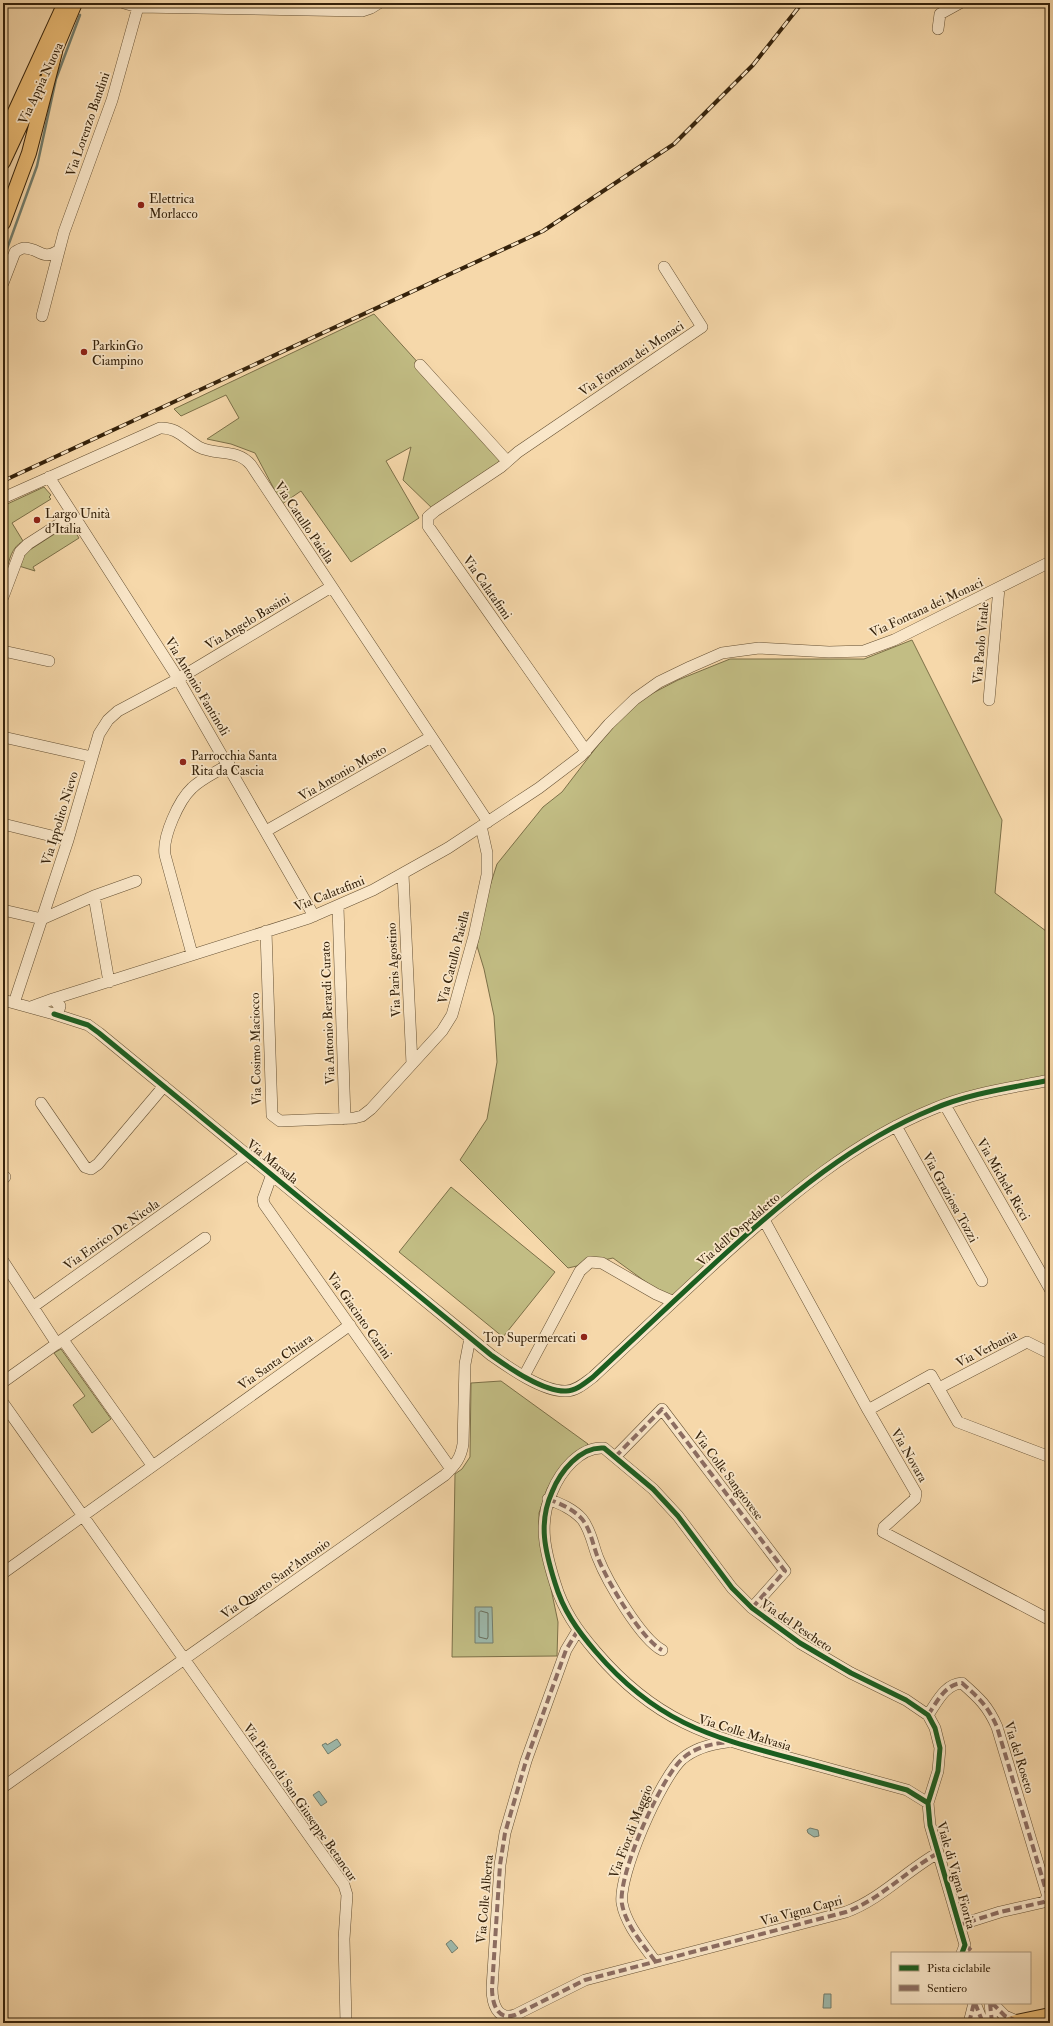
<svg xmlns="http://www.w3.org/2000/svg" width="1053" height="2026" viewBox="0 0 1053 2026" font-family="'IM FELL Double Pica',serif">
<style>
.green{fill:#c2bd84;stroke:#7c7048}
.water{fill:#9db9ac;stroke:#737d6c}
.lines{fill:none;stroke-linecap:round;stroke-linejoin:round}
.shore{stroke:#696e5c;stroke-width:1}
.stream{stroke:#737d6c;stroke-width:2.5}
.minor-casing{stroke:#655033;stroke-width:12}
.major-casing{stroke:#35220b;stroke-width:16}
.minor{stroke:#f9e6c8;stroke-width:11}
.major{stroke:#ebbc75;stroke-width:14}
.rail-casing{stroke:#35220b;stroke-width:4}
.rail{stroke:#f9e6c8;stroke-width:2.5;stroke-dasharray:8;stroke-linecap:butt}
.quiet{stroke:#8d6e63;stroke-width:4;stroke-dasharray:8 4;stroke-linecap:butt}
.cycleway-casing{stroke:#f9e6c8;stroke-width:8}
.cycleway{stroke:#1b5e20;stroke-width:5}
.poi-dot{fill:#8f2418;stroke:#f9e6c8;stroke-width:1.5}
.labels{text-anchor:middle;stroke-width:3.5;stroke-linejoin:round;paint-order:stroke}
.street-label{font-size:13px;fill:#35220b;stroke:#f9e6c8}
.poi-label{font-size:13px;fill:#35220b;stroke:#f9e6c8;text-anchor:start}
</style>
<rect width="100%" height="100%" fill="#f6d8aa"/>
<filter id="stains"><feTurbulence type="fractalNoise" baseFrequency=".005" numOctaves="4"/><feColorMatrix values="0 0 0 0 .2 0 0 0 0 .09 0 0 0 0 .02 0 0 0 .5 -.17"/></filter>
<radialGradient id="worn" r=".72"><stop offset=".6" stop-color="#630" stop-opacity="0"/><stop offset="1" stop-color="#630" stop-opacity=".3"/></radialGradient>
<path class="green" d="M374 314 507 461 435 511 403 480 411 447 386 461 419 518 351 562 301 491 282 504 255 453 231 444 207 439 239 418 226 395 181 416 174 409Z
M44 487 51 495 49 497 51 499 12 523 23 541C11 548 10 559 6 571L3 564V506Z
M70 524 79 538 33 567 35 571 19 566 25 553Z
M912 640 1002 820 995 893 1050 934V1081L945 1105 844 1157 672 1301 613 1258 568 1268 460 1160 487 1119 497 1062 494 1016 484 969 477 946 489 889 497 864 543 807 562 792 628 706 678 680 730 659H864Z
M451 1187 555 1272 503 1337 399 1252Z
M61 1349 111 1419 92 1433 73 1405 85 1396 54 1353Z
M501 1381 588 1444 555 1476 547 1489 539 1513V1532L558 1622 557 1656 452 1657 455 1474 462 1469 470 1457 471 1383Z"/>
<path class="water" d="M475 1607H492L493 1643H475Z
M337 1739 341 1745 328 1754 322 1745 326 1743 327 1745Z
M319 1791 327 1802 321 1806 313 1795Z
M810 1828 818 1830 819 1836 814 1837 808 1833 807 1830Z
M451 1940 458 1948 452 1953 446 1944Z
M824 1994H831V2008H823Z"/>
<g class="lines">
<path class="shore" d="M481 1611 488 1613V1637L487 1639 479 1637V1613Z"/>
<path class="stream" d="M3 260 37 166 56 79 80 15"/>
<g class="minor-casing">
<path id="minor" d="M124 3 138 7 362 11 371 8 379 3
M938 29 940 14 960 3
M3 283 15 252C17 251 21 248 24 248 40 248 42 262 59 250
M42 316 64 232 112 100 138 7
M420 365 507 461
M49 477 174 672 314 916
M3 498 160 428C177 427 185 439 199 447 216 456 237 448 251 465L488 822
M3 597 20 552 28 544 73 515
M3 651 49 661
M989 700 999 588
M3 737 92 757
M586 751 428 526V517L435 511 501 467 518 452 702 327 664 267
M3 824 68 840
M266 831 431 737
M403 874 412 1064
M94 896 109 982
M338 907 345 1119
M3 910 42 919 94 896 136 881
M266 931 272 1115 280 1121 354 1118 362 1116 371 1109 442 1031 452 1015 474 936 487 875V853L481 826
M192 954 165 855C162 837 179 800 192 788 202 778 217 772 229 764
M53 999 309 918 373 890 448 848 539 788 581 756 609 724 635 699 659 682 690 667 722 653 759 648 829 652 864 651 894 640 1050 562
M3 1000 54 1014 59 1010 60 1006 53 999 31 1007
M14 1003 68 840 99 734 108 720 118 711 178 679 331 587
M54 1014 88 1025 99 1033 491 1355C508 1367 543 1392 566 1391 576 1391 585 1383 593 1377 637 1336 681 1294 726 1253 788 1197 854 1141 933 1109 970 1093 1011 1088 1050 1080
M41 1103 85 1167 91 1169 98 1164 164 1086
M945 1105 1050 1289
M896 1126 982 1281
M272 1174 263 1199 264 1204 451 1469
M3 1179 5 1177
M763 1218 868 1410 916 1493 915 1499 884 1527 883 1532 1050 1620
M3 1261 57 1344
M34 1306 247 1154
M63 1340 152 1465
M524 1376 580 1271 590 1262 602 1263 656 1294 672 1301
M3 1382 205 1238
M939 1388 1027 1342 1047 1352
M3 1403 344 1885 347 1895 344 1939 346 2023
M868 1410 931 1375 958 1422 1050 1457
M615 1457 662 1409 785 1571 752 1608
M548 1499C561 1504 573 1509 582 1519 591 1530 593 1546 598 1558 607 1581 641 1639 662 1650
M3 1573 350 1325
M578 1630 566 1650 526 1761 505 1833 500 1865 492 1988C492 2003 497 2021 515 2015L585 1980 846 1912C881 1899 906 1871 938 1853
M928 1715C937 1702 945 1684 962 1683 979 1698 988 1706 997 1727L1048 1897 1044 1902 1000 1912 959 1925
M3 1787 445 1475C455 1465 461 1458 463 1444L465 1364 470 1338
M928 1803 907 1790C868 1779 829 1769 790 1758 707 1736 655 1721 596 1652 577 1630 563 1610 555 1583 545 1551 538 1523 552 1492 560 1472 580 1446 604 1448L653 1489 678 1516 732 1588 752 1608 800 1643 851 1673 906 1700 928 1715 935 1728 940 1748 938 1771 928 1803 930 1825 965 1945 962 1953
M655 1961C643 1944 626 1925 622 1903 618 1875 661 1778 682 1759 695 1748 711 1744 727 1742
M975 2003 983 2023
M990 2003 992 2023
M992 2003 1005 2016 1019 2022
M969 2023 974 2003"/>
</g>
<g class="major-casing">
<path id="major" d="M51 60 75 3
M3 138 65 3
M3 162 40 83
M3 223 29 153 55 52
M1012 2023 1050 2015"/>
</g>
<use href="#minor" class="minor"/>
<use href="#major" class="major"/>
<g class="rail-casing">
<path id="rail" d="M3 481 543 231 674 144 753 65 802 3"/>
</g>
<use href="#rail" class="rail"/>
<path class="quiet" d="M615 1457 662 1409 785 1571 752 1608
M548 1499C561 1504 573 1509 582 1519 591 1530 593 1546 598 1558 607 1581 641 1639 662 1650
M578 1630 566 1650 526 1761 505 1833 500 1865 492 1988C492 2003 497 2021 515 2015L585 1980 846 1912C881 1899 906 1871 938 1853
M928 1715C937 1702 945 1684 962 1683 979 1698 988 1706 997 1727L1048 1897 1044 1902 1000 1912 959 1925
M965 1945 974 1953
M655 1961C643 1944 626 1926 622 1904 617 1876 661 1777 683 1758 696 1747 711 1744 728 1742
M975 2003 983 2023
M990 2003 992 2023
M992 2003 1005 2016 1019 2022
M969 2023 974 2003"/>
<g class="cycleway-casing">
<path id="cycleway" d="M54 1014 88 1025 99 1033 491 1355C508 1367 543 1392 566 1391 576 1391 585 1383 593 1377 637 1336 681 1294 726 1253 788 1197 854 1141 933 1109 970 1093 1011 1088 1050 1080
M928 1803 907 1790C868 1779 829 1769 790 1758 707 1736 655 1721 596 1652 577 1630 563 1610 555 1583 545 1551 538 1523 552 1492 560 1472 580 1446 604 1448L653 1489 678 1516 732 1588 752 1608 800 1643 851 1673 906 1700 928 1715 935 1728 940 1748 938 1771 928 1803 930 1825 965 1945 962 1953"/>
</g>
<use href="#cycleway" class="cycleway"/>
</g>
<g class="poi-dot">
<circle cx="141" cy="205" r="4"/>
<circle cx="84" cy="352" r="4"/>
<circle cx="37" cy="520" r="4"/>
<circle cx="183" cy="762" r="4"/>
<circle cx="584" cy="1337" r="4"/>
</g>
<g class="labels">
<g class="street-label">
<text transform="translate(40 83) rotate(-65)" y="5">Via Appia Nuova</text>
<text transform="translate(87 124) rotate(-71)" y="5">Via Lorenzo Bandini</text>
<text transform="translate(631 358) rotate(-34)" y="5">Via Fontana dei Monaci</text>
<text transform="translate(305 522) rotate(56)" y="5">Via Catullo Paiella</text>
<text transform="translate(488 587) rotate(55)" y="5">Via Calatafimi</text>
<text transform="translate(926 607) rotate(-25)" y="5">Via Fontana dei Monaci</text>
<text transform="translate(247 621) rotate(-31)" y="5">Via Angelo Bassini</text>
<text transform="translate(980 643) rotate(-85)" y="5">Via Paolo Vitale</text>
<text transform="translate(198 686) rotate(59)" y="5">Via Antonio Fantinoli</text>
<text transform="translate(342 772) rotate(-30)" y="5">Via Antonio Mosto</text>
<text transform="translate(59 818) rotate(-73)" y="5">Via Ippolito Nievo</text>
<text transform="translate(329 893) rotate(-22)" y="5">Via Calatafimi</text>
<text transform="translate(453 957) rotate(-76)" y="5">Via Catullo Paiella</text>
<text transform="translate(393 970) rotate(-93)" y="5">Via Paris Agostino</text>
<text transform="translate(327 1013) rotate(-92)" y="5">Via Antonio Berardi Curato</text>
<text transform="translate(255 1049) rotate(-91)" y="5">Via Cosimo Maciocco</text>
<text transform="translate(273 1161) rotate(39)" y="5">Via Marsala</text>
<text transform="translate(1004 1179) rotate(60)" y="5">Via Michele Ricci</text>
<text transform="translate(951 1197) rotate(61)" y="5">Via Graziosa Tozzi</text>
<text transform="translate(738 1229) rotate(-41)" y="5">Via dell'Ospedaletto</text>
<text transform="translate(111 1234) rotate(-35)" y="5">Via Enrico De Nicola</text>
<text transform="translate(360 1315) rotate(55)" y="5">Via Giacinto Carini</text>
<text transform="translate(986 1348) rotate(-27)" y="5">Via Verbania</text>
<text transform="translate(275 1361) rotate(-35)" y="5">Via Santa Chiara</text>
<text transform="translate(910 1455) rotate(60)" y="5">Via Novara</text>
<text transform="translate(729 1475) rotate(53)" y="5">Via Colle Sangiovese</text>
<text transform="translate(275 1578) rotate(-35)" y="5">Via Quarto Sant'Antonio</text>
<text transform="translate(797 1625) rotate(34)" y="5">Via del Pescheto</text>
<text transform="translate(745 1732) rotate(17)" y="5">Via Colle Malvasia</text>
<text transform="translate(1020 1757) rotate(73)" y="5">Via del Roseto</text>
<text transform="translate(301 1802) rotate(55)" y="5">Via Pietro di San Giuseppe Betancur</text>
<text transform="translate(630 1831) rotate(-69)" y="5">Via Fior di Maggio</text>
<text transform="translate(957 1875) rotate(74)" y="5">Viale di Vigna Fiorita</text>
<text transform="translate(484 1899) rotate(-85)" y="5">Via Colle Alberta</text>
<text transform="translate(801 1910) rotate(-15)" y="5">Via Vigna Capri</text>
</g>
<g class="poi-label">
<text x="149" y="203">Elettrica<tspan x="149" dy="15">Morlacco</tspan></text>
<text x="92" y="350">ParkinGo<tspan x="92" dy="15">Ciampino</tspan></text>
<text x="45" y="518">Largo Unità<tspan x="45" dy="15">d'Italia</tspan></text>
<text x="191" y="760">Parrocchia Santa<tspan x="191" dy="15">Rita da Cascia</tspan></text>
<text x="576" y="1342" text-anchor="end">Top Supermercati</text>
</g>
</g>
<rect width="1053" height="2026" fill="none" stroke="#f6d8aa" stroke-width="16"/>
<rect x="4" y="4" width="1045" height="2018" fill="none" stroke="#35220b" stroke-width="2"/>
<rect x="8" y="8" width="1037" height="2010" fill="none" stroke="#35220b"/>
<rect x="891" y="1952" width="140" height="52" fill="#f9e6c8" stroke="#ab987c"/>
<rect x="899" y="1965" width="20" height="6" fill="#1b5e20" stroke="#ab987c"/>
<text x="927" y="1972" font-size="12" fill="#35220b">Pista ciclabile</text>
<rect x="899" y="1985" width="20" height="6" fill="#8d6e63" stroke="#ab987c"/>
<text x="927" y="1992" font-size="12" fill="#35220b">Sentiero</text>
<rect width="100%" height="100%" filter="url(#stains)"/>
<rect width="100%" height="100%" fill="url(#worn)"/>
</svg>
